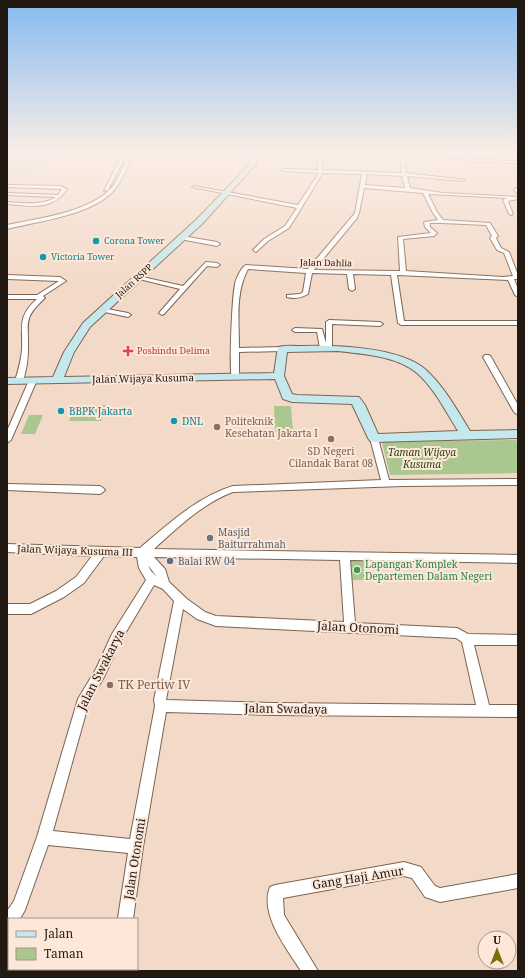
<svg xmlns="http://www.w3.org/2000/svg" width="525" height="978" viewBox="0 0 525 978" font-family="'Noto Serif',serif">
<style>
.medical{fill:#e2ccbf}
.green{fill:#aac78f}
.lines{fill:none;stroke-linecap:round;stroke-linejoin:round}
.street-casing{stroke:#7a6454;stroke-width:2}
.secondary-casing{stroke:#7a6454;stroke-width:2}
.street{fill:#fff;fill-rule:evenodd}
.secondary{fill:#c4e8ec;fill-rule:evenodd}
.culture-dot{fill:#0f9aa8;stroke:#fce7d9;stroke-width:1.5}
.health-dot{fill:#e0444e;stroke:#fce7d9;stroke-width:1.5}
.education-dot{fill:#8d6e63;stroke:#fce7d9;stroke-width:1.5}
.worship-dot{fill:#6b7280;stroke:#fce7d9;stroke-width:1.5}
.service-dot{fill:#5c6f8a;stroke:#fce7d9;stroke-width:1.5}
.leisure-dot{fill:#2e9e5b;stroke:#fce7d9;stroke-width:1.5}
.labels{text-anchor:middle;stroke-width:4;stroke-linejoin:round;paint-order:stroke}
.far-culture-label{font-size:9px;fill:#0d838f;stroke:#fce7d9;text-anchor:start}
.far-street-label{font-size:9px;fill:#221913;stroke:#fce7d9}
.far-health-label{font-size:9px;fill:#be3a42;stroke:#fce7d9;text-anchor:start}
.street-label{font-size:10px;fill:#221913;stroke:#fce7d9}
.culture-label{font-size:10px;fill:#0d838f;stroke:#fce7d9;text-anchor:start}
.education-label{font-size:10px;fill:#785e54;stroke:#fce7d9;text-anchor:start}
.park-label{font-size:10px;font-style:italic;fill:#2a4306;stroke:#fce7d9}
.worship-label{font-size:10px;fill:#5b616d;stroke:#fce7d9;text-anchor:start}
.service-label{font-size:10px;fill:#4e5e75;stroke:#fce7d9;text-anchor:start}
.leisure-label{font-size:10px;fill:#27864d;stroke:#fce7d9;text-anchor:start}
.near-street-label{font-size:12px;fill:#221913;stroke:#fce7d9}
.near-education-label{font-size:12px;fill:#785e54;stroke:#fce7d9;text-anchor:start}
</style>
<rect width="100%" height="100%" fill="#f3d9c7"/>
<path class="medical" d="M7 153H64L58 161H46L28 181H7Z"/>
<path class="green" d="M75 405H106L101 421H69Z
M274 406H291L293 432H275Z
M29 415H43L35 434H21Z
M516 440 518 445V473L390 475 382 442Z
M348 560 364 561 366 580H350Z"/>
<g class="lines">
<g class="street-casing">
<path id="street" d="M129 153H133C128 165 124 178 115 189 94 215 39 221 7 229V225C38 218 91 213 113 186 120 177 124 164 129 153Z
M318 153 400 154V153H404V154L455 156 479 160 518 161V163L479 162 455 158 404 157 406 173 465 180 463 181 407 176 410 188 443 193 518 197V199L508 201 513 214 511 215 509 214 503 200 507 198 428 194 437 212 443 220 490 223 498 236 496 238 501 248 509 252 518 275V279H514L518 289V297L515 295 508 280 397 275 404 321H518V325H401L398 323 391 275 353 274 355 289 352 291 349 289 347 274 312 273 308 294C301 298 295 299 287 297V295L300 294 303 292 306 273 248 269C235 293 239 321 239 348L282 347 285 349 282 351 239 352V377L235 379H232C229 370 232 290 236 280 238 275 242 267 246 265L308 269 355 213 362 174 322 173 321 176 289 228 268 241 256 252 253 250 264 239 285 226 297 208 192 187 194 186 298 205 317 176 318 173 283 171 281 170 283 169 318 170ZM322 154 400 157 402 173 322 170ZM367 174 402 176 405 188 365 185ZM364 188 423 193 433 213 438 220 424 222 425 227 431 233 398 237 400 271 314 270 357 218 359 213ZM430 223H442L486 225 492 236 490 238 497 250 504 253 513 276 503 277 406 271 403 239 434 236 437 233 430 227Z
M123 156 125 157 108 190 104 191 121 157Z
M7 185 61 186 67 189C52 211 31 206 7 204V202C22 203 43 206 56 197L7 195V193L58 195 62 189 7 187Z
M516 188H518V195L514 190Z
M182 236 217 242 220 244 217 246 180 239V237Z
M206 262 217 263 220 265 217 267 207 266 164 314 162 315 159 313 180 289 135 278 138 276 183 286Z
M7 275 60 277 66 281 43 296 45 298 44 299C22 319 29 324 28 350 28 361 26 371 23 381L19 383 15 381C18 371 21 361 22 350 23 326 17 317 37 299H7V295H37L59 281 7 279Z
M102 308 128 313 131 315 128 317 100 311 99 310Z
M329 320 380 322 383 324 380 326 332 324V348L329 350 326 349 323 350 320 348 317 332H295L292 330 295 328 322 329 326 343V322Z
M485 355H489L491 357 518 405V415L514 412 483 357Z
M30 378H36L37 380 11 440 7 443V431Z
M374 435 378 438 389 480 518 479V485L403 486 233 492C203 503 177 528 154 549L518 555V563L350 560 355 623 457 628 468 634 518 635V645H474L489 705H518V717L273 715 166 712 143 847 133 919 118 918 128 853 48 845 25 910 20 919H9V926L7 927V911L14 901 37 837 78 699 96 669 112 634 146 580 139 568 137 557 104 556 84 583 64 597 31 614H7V604H30L56 591 76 577 92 556 7 552V544L140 548C168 524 197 497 233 486L381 480 370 438ZM154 557 340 560 344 622 216 616 205 612 187 599 169 582 165 569ZM148 565 157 577 151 571ZM154 585 163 589 174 601 154 700 155 706 130 839 53 831 89 702 104 677 120 642ZM183 609 197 619 216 626 456 638 462 642 476 705 273 703 166 700Z
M7 484 100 486 103 488 105 490 103 492 100 494 7 490Z
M404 862 421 867 435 886 440 888 518 874V888L440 902 425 897 412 878 404 876 283 898 284 915 318 971H301C287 949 259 914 270 887L275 885Z
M9 969H25V971H9Z"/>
</g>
<g class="secondary-casing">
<path id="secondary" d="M249 153H255L256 164 203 223 90 327 74 352 64 377 274 373 278 347C286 345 295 346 303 346 336 345 399 347 425 369 444 386 457 410 470 431L518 430V438L374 442 370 441 368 438 352 404 292 402 283 399 275 379 7 384V378L53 377 64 352 83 323 197 219 251 163ZM338 351C363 354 397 356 417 373 435 389 446 412 458 431L378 434 365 405 359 397 297 395 292 394 284 376 287 352Z"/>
</g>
<use href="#street" class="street"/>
<use href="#secondary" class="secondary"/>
</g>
<linearGradient id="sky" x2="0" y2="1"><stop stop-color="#85baef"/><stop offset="0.53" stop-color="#faeee6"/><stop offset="1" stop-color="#faeee6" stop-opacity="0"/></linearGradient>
<rect width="525" height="289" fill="url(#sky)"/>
<g class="culture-dot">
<circle cx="96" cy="241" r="4"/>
<circle cx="43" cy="257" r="4"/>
<circle cx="61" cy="411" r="4"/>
<circle cx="174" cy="421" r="4"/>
</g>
<path class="health-dot" d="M126 345h4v4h4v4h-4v4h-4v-4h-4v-4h4z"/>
<g class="education-dot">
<circle cx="217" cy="427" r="4"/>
<circle cx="331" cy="439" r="4"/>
<circle cx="110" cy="685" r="4"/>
</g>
<circle class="worship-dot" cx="210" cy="538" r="4"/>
<circle class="service-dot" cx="170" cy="561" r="4"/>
<circle class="leisure-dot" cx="357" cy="570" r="4"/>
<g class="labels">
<g class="far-culture-label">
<text x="104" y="244">Corona Tower</text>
<text x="51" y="260">Victoria Tower</text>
</g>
<g class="far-street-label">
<text transform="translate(326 263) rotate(1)" y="3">Jalan Dahlia</text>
<text transform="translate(134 281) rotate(-42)" y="3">Jalan RSPP</text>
</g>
<g class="far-health-label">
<text x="137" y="354">Posbindu Delima</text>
</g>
<g class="street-label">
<text transform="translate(143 378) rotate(-1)" y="4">Jalan Wijaya Kusuma</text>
<text transform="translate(75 550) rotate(2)" y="4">Jalan Wijaya Kusuma III</text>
</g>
<g class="culture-label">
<text x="69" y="415">BBPK Jakarta</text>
<text x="182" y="425">DNL</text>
</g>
<g class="education-label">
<text x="225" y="425">Politeknik<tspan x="225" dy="12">Kesehatan Jakarta I</tspan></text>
<text x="331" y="455" text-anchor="middle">SD Negeri<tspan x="331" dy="12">Cilandak Barat 08</tspan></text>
</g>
<g class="park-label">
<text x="422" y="456">Taman Wijaya<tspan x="422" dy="12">Kusuma</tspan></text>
</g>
<g class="worship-label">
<text x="218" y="536">Masjid<tspan x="218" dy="12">Baiturrahmah</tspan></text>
</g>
<g class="service-label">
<text x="178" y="565">Balai RW 04</text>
</g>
<g class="leisure-label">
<text x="365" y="568">Lapangan Komplek<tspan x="365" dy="12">Departemen Dalam Negeri</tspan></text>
</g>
<g class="near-street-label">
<text transform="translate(358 628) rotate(3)" y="4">Jalan Otonomi</text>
<text transform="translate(101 670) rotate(-63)" y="4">Jalan Swakarya</text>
<text transform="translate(286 709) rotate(1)" y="4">Jalan Swadaya</text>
<text transform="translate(135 859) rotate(-81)" y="4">Jalan Otonomi</text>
<text transform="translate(358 878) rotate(-9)" y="4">Gang Haji Amur</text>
</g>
<g class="near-education-label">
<text x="118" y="689">TK Pertiw IV</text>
</g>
</g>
<rect width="525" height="978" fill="none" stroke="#221913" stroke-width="16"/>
<rect x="8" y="918" width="130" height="52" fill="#fce7d9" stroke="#a5958a"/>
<rect x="16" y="931" width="20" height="6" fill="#c4e8ec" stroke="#a5958a"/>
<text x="44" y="938" font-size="12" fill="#221913">Jalan</text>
<rect x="16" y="948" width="20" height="12" fill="#aac78f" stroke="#a5958a"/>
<text x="44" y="958" font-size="12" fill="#221913">Taman</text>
<g transform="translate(497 950)"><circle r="19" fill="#fce7d9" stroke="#a5958a"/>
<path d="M0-3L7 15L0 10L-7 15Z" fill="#7e6c06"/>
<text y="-6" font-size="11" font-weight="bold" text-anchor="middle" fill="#221913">U</text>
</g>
</svg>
